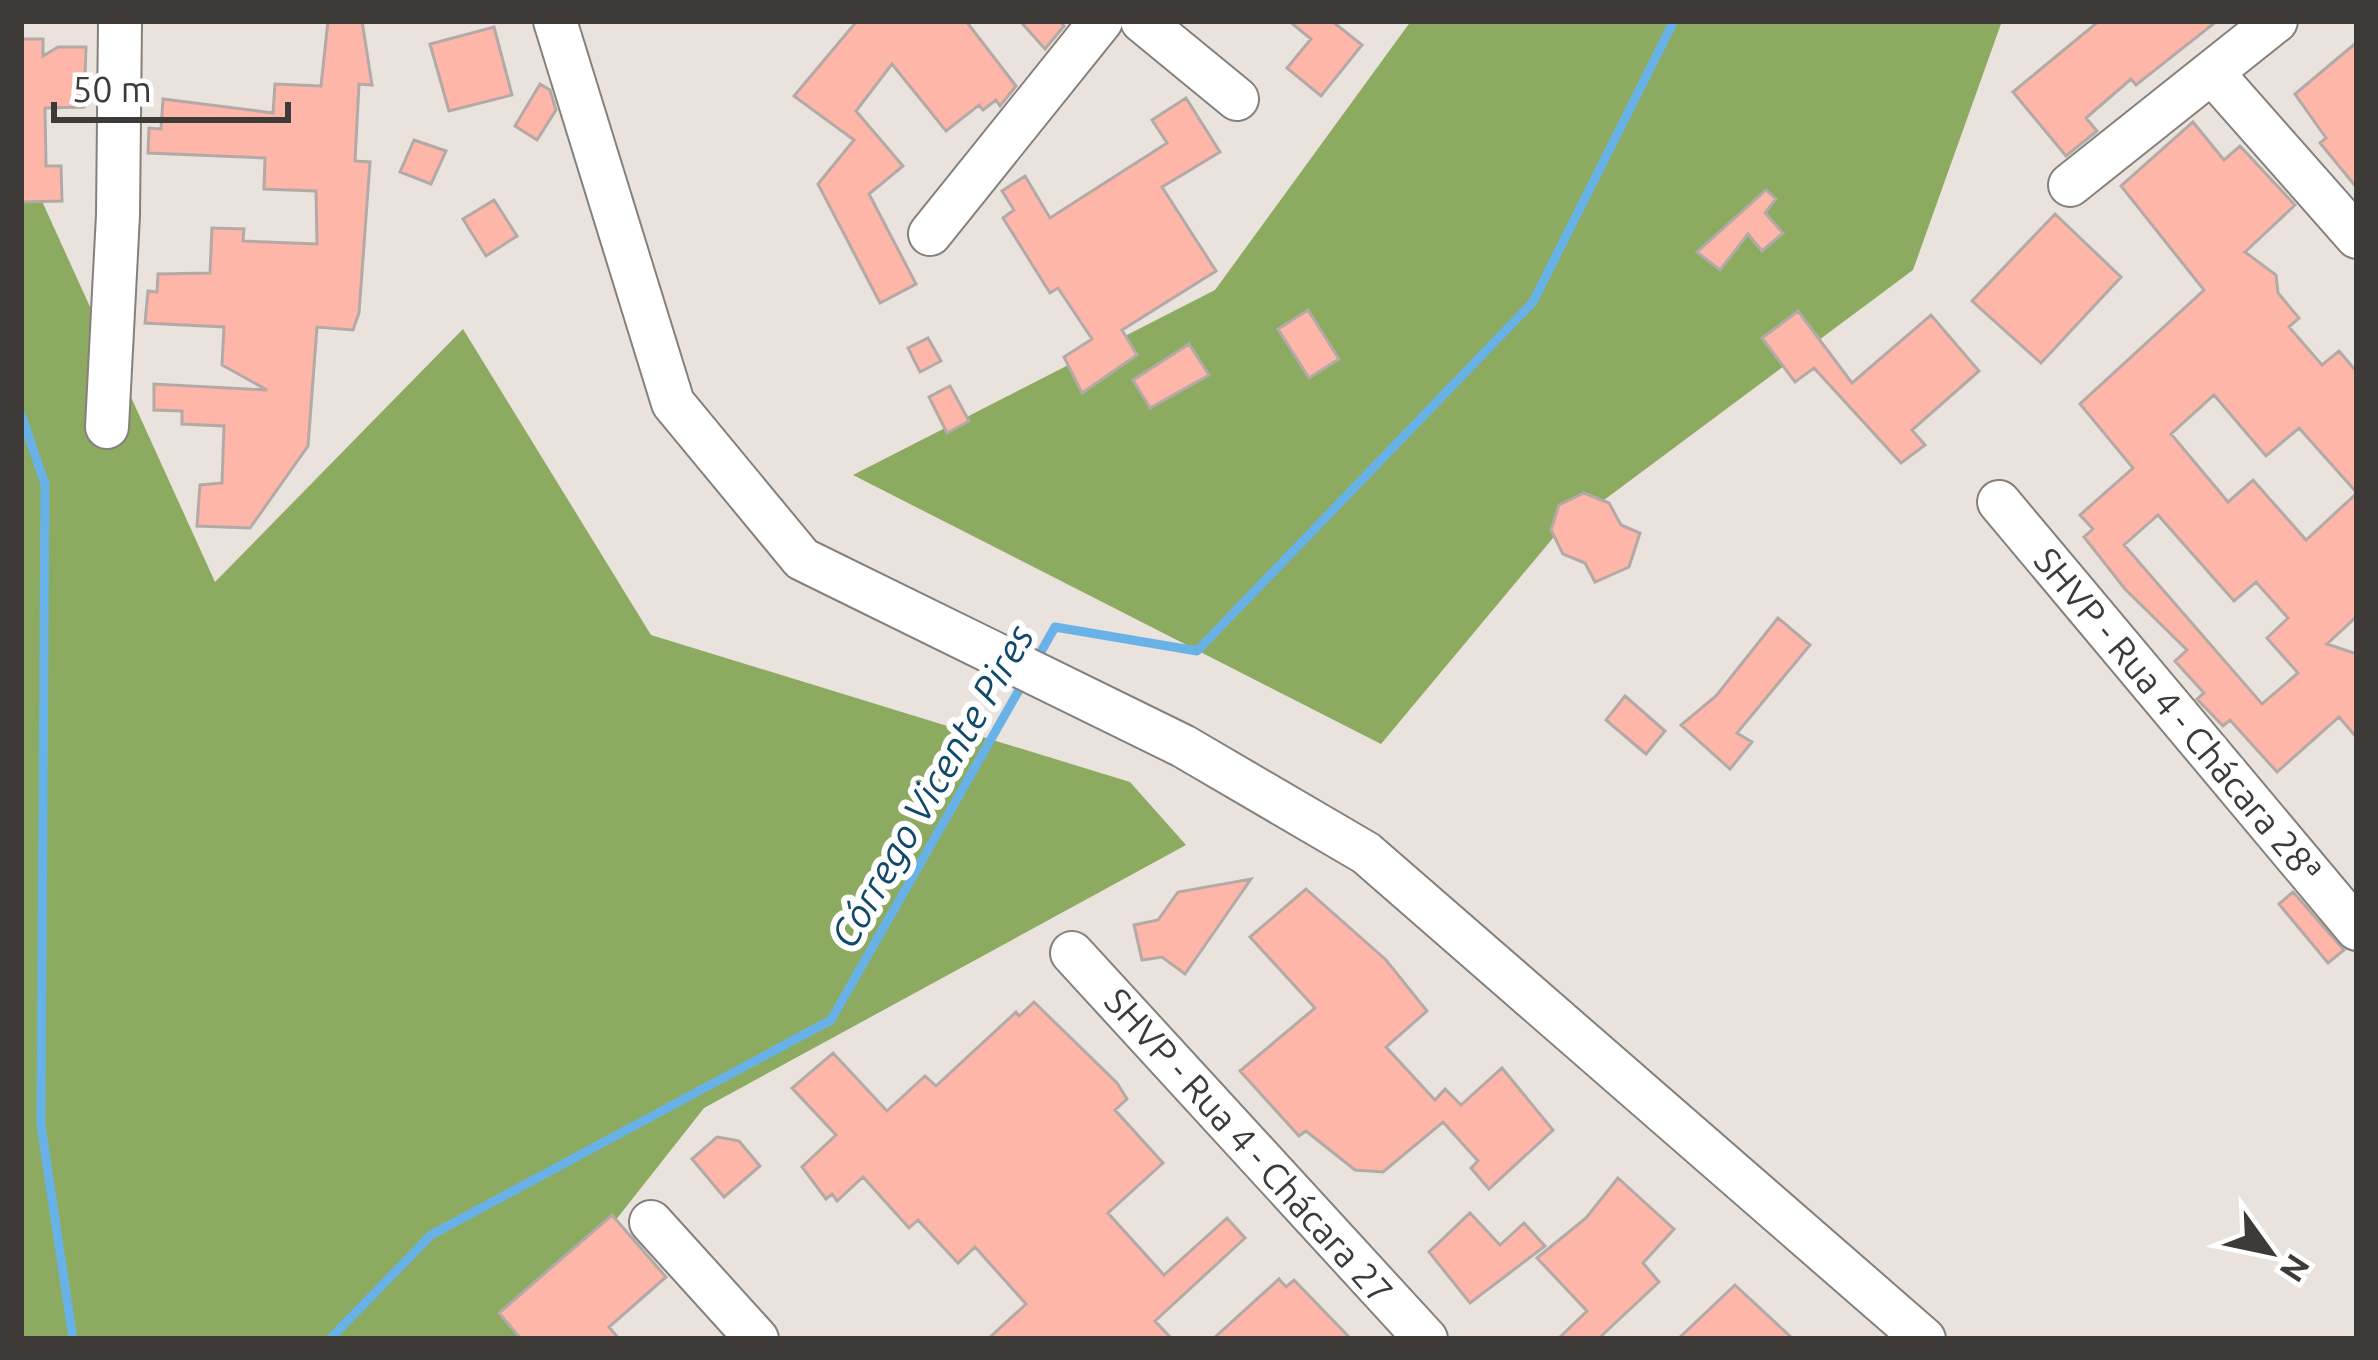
<svg xmlns="http://www.w3.org/2000/svg" width="2378" height="1360" viewBox="0 0 2378 1360" font-family="Ubuntu,sans-serif">
<style>
.forest{fill:#8cab60}
.lines{fill:none;stroke-linecap:round;stroke-linejoin:round}
.stream{stroke:#69b2e7;stroke-width:9}
.building{fill:#fdb6a7;stroke:#b3aaa8;stroke-width:3;fill-rule:evenodd}
.minor-casing{stroke:#867f7a;stroke-width:46}
.minor{stroke:#fff;stroke-width:42}
.labels{text-anchor:middle;stroke-width:12;stroke-linejoin:round;paint-order:stroke}
.street-label{font-size:36px;fill:#3d3a38;stroke:#fff}
.water-label{font-size:39px;font-style:italic;fill:#11496d;stroke:#fff}
</style>
<rect width="100%" height="100%" fill="#eae2dd"/>
<path class="forest" d="M1411 21H2002L1913 270 1553 538 1381 744 853 475 1215 290Z
M21 155 215 582 463 329 651 635 1130 782 1186 845 704 1108 522 1339H21Z"/>
<g class="lines">
<path class="stream" d="M21 414 45 484 41 1125 73 1339
M1034 664 1055 627 1197 651 1533 302 1674 21
M330 1339 431 1235 831 1020 1023 683"/>
</g>
<path class="building" d="M328 21H362L372 85 359 84 355 161 370 162 359 313 353 330 317 327 308 446 250 528 197 526 200 485 222 483 224 426 182 424V411L154 410V384L267 390 222 365 224 327 145 323 148 291 157 292 158 274 210 273 212 228 244 229 243 241 317 244 316 191 264 189 265 158 148 153 149 128 161 129 163 99 273 113 275 84 321 86Z
M857 21H966L1016 86 1000 106 996 100 983 110 979 105 946 131 892 64 856 111 903 166 869 194 916 284 880 303 818 184 854 140 794 96Z
M1020 21H1059L1064 26 1045 49Z
M1289 21H1332L1362 45 1321 96 1287 68 1311 39Z
M2099 21H2217L2136 85 2131 79 2086 118 2097 131 2066 156 2013 92Z
M494 27 512 95 449 111 430 44Z
M21 39H43V56L58 47H86L84 107 45 108 46 166H61L62 201 21 202Z
M2357 42V188L2320 143 2326 138 2295 94Z
M540 84 550 90 556 110 537 140 515 126Z
M1186 98 1220 152 1162 187 1216 271 1122 330 1137 355 1082 393 1064 357 1092 339 1058 288 1050 293 1003 218 1014 210 1002 191 1025 176 1050 218 1167 143 1152 120Z
M2193 122 2224 160 2240 146 2295 205 2245 252 2276 275 2278 293 2299 318 2289 327 2322 365 2339 351 2357 372V616L2327 644 2357 654V738L2339 717 2277 772 2230 720 2223 726 2197 699 2204 693 2175 661 2187 650 2125 589 2084 537 2093 529 2080 515 2133 468 2080 404 2204 290 2121 186ZM2214 395 2266 456 2299 428 2357 493 2306 540 2253 480 2228 502 2171 434ZM2158 515 2234 601 2256 582 2288 618 2267 638 2298 673 2262 704 2124 545Z
M414 140 446 151 431 184 400 172Z
M1766 190 1776 199 1765 213 1783 233 1762 251 1748 234 1720 270 1697 252Z
M494 200 517 236 486 256 463 219Z
M2055 214 2121 277 2041 363 1972 301Z
M1308 310 1339 359 1309 378 1278 329Z
M1798 311 1852 383 1931 315 1979 371 1912 430 1925 445 1901 463 1814 368 1795 382 1762 338Z
M928 338 941 361 920 372 908 348Z
M1189 344 1209 375 1150 408 1133 380Z
M950 386 969 421 947 433 929 397Z
M1584 493 1609 503 1621 525 1640 533 1629 567 1595 582 1585 563 1563 554 1551 530 1559 505Z
M1778 618 1810 645 1737 733 1752 742 1730 769 1681 725 1716 696Z
M1625 696 1665 731 1646 754 1606 720Z
M1251 879 1185 974 1162 957 1142 960 1134 925 1158 920 1178 892Z
M1306 889 1386 960 1427 1011 1386 1047 1435 1100 1445 1089 1461 1105 1502 1068 1553 1130 1489 1189 1471 1168 1478 1161 1443 1122 1383 1172 1355 1170 1306 1131 1299 1136 1240 1071 1315 1008 1250 937Z
M2293 892 2344 950 2328 963 2279 904Z
M1034 1002 1117 1083 1127 1099 1115 1110 1163 1163 1108 1213 1164 1275 1227 1218 1245 1238 1155 1321 1172 1339H988L1026 1304 975 1247 958 1263 918 1220 909 1228 863 1177 837 1201 832 1194 826 1199 802 1167 836 1135 792 1088 833 1053 887 1111 925 1076 936 1086 1016 1012 1019 1016Z
M717 1137 739 1141 760 1166 724 1197 692 1159Z
M1618 1178 1674 1229 1643 1263 1659 1282 1598 1339H1558L1587 1311 1537 1258 1586 1218Z
M1470 1213 1500 1245 1524 1223 1545 1246 1470 1303 1429 1252Z
M612 1215 666 1277 609 1327 619 1339H521L499 1313Z
M1279 1279 1286 1287 1294 1280 1351 1339H1213Z
M1735 1285 1793 1339H1678Z"/>
<g class="lines">
<g class="minor-casing">
<path id="minor" d="M555 21 673 403 802 559 1183 746 1366 853 1924 1339
M1142 21 1237 99
M2214 75 2357 237
M2070 185 2276 21
M930 234 1101 21
M107 427 118 215 120 21
M1999 502 2357 929
M1072 953 1426 1339
M651 1222 757 1339"/>
</g>
<use href="#minor" class="minor"/>
</g>
<g class="labels">
<g class="street-label">
<text transform="translate(2178 715) rotate(50)" y="13">SHVP - Rua 4 - Chácara 28ª</text>
<text transform="translate(1249 1146) rotate(48)" y="13">SHVP - Rua 4 - Chácara 27</text>
</g>
<g class="water-label">
<text transform="translate(932 786) rotate(-60)" y="14">Córrego Vicente Pires</text>
</g>
</g>
<rect width="2378" height="1360" fill="none" stroke="#3d3a38" stroke-width="48"/>
<g transform="translate(2270 1252) rotate(123)" stroke="#ffffff" stroke-width="9" paint-order="stroke">
<path d="M0-9L21 45L0 30L-21 45Z" fill="#3d3a38"/>
<text y="-18" font-size="33" font-weight="bold" text-anchor="middle" fill="#3d3a38">N</text>
</g>
<path d="M54 102v18h234v-18" fill="none" stroke="#3d3a38" stroke-width="6"/>
<text x="72" y="102" font-size="36" fill="#3d3a38" stroke="#ffffff" stroke-width="9" paint-order="stroke">50 m</text>
</svg>
